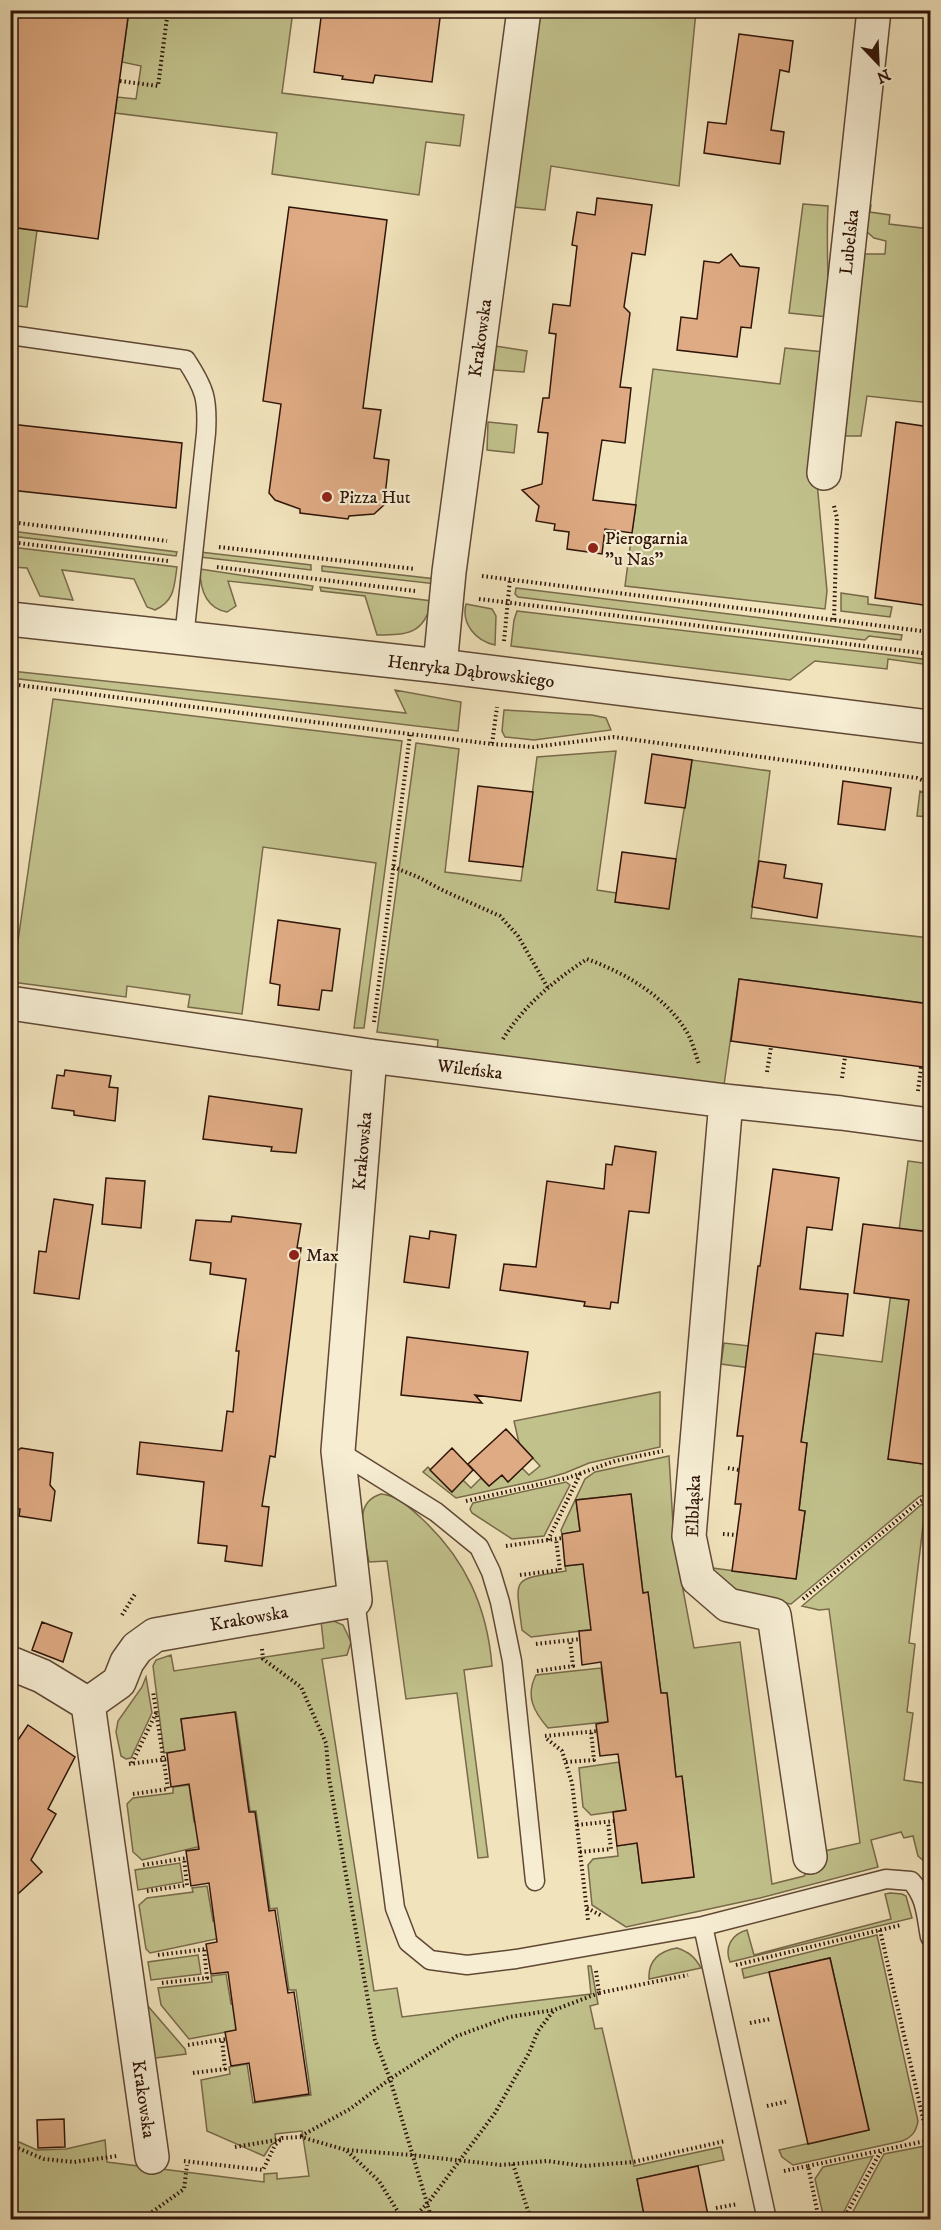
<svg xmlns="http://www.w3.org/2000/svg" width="941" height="2230" viewBox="0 0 941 2230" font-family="'IM FELL DW Pica',serif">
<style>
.green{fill:#c1c18c;stroke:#786a4a;stroke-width:1.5}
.building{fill:#dfab84;stroke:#2f1408;stroke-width:1.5}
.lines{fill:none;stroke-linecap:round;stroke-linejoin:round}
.service-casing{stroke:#604835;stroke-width:21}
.minor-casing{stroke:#604835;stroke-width:36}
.tertiary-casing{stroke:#604835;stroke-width:36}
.path{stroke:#2f1408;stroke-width:4;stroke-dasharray:1.5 3;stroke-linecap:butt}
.service{stroke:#f6edd3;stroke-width:18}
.minor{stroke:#f6edd3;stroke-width:33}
.tertiary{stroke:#f6edd3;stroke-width:33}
.poi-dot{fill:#8f2418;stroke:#f6edd3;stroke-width:2}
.labels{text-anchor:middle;stroke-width:4.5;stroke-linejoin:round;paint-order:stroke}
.street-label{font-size:18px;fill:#2f1408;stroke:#f6edd3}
.poi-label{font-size:18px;fill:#2f1408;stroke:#f6edd3;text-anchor:start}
</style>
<rect width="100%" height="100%" fill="#f1e3bc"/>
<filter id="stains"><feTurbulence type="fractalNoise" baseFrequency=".00333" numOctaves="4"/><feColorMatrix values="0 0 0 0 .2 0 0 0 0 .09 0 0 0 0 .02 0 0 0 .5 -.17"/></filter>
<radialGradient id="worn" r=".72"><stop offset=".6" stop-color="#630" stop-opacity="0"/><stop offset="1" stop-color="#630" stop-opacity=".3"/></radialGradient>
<path class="green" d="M293 11 282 93 464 115 460 146 426 142 419 195 272 174 277 133 115 113 117 97 136 99 141 66 122 62 129 11Z
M540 11H696L679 186 551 166 545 210 514 207Z
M862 203 871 205 870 212 890 215 889 224 930 229V403L867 396 861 436H838L857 254H885L886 241 874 238 866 231Z
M803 204 828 206C826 243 829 280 828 317L789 313Z
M11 227 37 230 27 307 11 305Z
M495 346 527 351 524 372 494 370Z
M785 348 824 352 816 471 827 591 825 609 625 586 653 369 780 384Z
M488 422 517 425 514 453 487 450Z
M11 531 177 552 176 556 11 536Z
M11 547 177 567C174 586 175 601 155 610L147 607 134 579 62 570 73 600 40 596 27 568 11 567Z
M200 552 311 565V570L200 557Z
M322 566 436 579V584L322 571Z
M200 569 313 586 312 590 228 581 236 606 227 612C205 608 200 588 200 569Z
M320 587 432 601C424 634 408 635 377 635L365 596 321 591Z
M516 588 902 635 901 640 869 636 865 640 518 597 515 594Z
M841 593 868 597V604L892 607 890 617 841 611Z
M466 604 492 609 496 616 495 645C476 641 461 624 466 604Z
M517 611 882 654 930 660V665L888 659 887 669 815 661 790 680 511 646 514 620Z
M11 671 406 713 395 690 461 702 458 731 11 678Z
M53 699 402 741 364 1028H354L376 863 263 847 242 1014 188 1007 190 995 127 986 126 997 12 982Z
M504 710 592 715 606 718 611 730 534 740 505 737 502 731Z
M416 743 459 749 445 872 521 881 537 757 616 751 597 890 616 893V902L668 909 692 760 770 771 751 918 930 938V1004L739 979 724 1085 437 1050 438 1040 377 1032Z
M920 791 930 795V817L917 816Z
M908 1161 930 1164V1190L912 1324 888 1459 930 1465V1492L919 1497 791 1604 728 1594 705 1567 796 1579 805 1511 799 1510 807 1443H801L810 1376 721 1364 724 1343 882 1362Z
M660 1392V1447L589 1463 565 1473 544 1479 456 1498 423 1472 428 1467 452 1492 463 1480 471 1488 481 1478 489 1486 502 1475 508 1482 522 1468 529 1475 540 1466 519 1443 514 1421Z
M669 1456 674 1542 694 1648 740 1642 772 1884 804 1876 820 1852 860 1843 829 1609 819 1610 802 1606 921 1505 930 1501V1509H925L909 1643 915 1644 907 1712 913 1713 904 1780 930 1784V1866L918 1856 913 1836 904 1838 901 1832 871 1840 878 1867 760 1898 626 1927 592 1905 588 1865 593 1859 618 1856 617 1846 637 1843 642 1883 694 1877 682 1777H676L667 1693H661L648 1593H643L631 1494 576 1500 580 1531 562 1534 561 1530 585 1479 595 1472Z
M566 1482 570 1485 544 1536 512 1539 472 1513 470 1509 473 1503Z
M381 1494C396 1495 409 1507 420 1517 465 1558 487 1606 492 1666L464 1670 488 1857 478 1858 457 1693 406 1699 387 1561 369 1562C365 1538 351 1503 381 1494Z
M584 1564 597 1629 531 1637 522 1630C515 1575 511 1580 566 1571L565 1566Z
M329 1619 343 1625 351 1642 347 1655 322 1659 374 1991 397 1988 402 2017 591 1994 588 1966H591L598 2004 590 2006 595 2029 602 2028 634 2166 721 2147 724 2160 637 2179 645 2219 11 2220 10 2138 37 2150 66 2149 105 2140 107 2162 264 2182V2174L277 2173V2179L309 2176 302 2131 275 2134 276 2142 271 2145 264 2156 207 2131 201 2080 230 2074 229 2067 247 2064 253 2103 311 2095 296 1990H289L277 1908 270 1909 256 1811H250L236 1712 181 1719 185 1750 164 1753 153 1666 156 1660 171 1655 174 1671 324 1648 321 1621Z
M601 1668 605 1700 614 1721 548 1728C534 1712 525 1696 536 1675Z
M146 1677 152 1713 131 1758 126 1759 121 1756 116 1732 118 1721 142 1687Z
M619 1762 622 1783H629L633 1809 591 1815 583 1807 579 1768Z
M189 1785 194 1822 199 1824 202 1846 142 1860 133 1852 127 1804 133 1798 173 1793V1787Z
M180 1863 183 1882 138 1890 135 1870Z
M207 1886 213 1921 218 1920 221 1938 150 1953 146 1949 139 1905 147 1898 193 1892 192 1888Z
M890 1893 902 1894 906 1896 912 1918 730 1962C724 1947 732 1934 747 1930L754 1955 891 1919 885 1894Z
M877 1935 918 2121C916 2132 912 2137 902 2141L793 2165 782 2157 779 2150 869 2130 830 1958 744 1978 742 1969Z
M677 1948C689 1952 695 1957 701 1968L649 1979C648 1960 660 1951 677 1948Z
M198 1955 201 1974 151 1980 148 1962Z
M226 1974 231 2004H236L242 2029 189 2039 161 2005 158 1988 212 1982 211 1976Z
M141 1998 185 2049 186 2054 148 2059Z
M930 2145V2219H849L884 2154Z
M873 2156 840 2219H824L815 2179 823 2167Z"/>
<path class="building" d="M14 10H129L98 239 10 227V39Z
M322 10H441L432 82 375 75 373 83 342 79 343 76 314 72Z
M739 34 793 41 789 72 780 70 771 130 784 132 780 164 704 153 708 122 726 124Z
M597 198 652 205 645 255 632 253 624 307 630 313 620 387 631 388 625 443 602 440 593 500 636 505 632 533 605 529 602 554 567 549 569 532 554 530 555 524 536 521 539 506 522 490 542 484 548 433 538 432 543 398H549L556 334 549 333 553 304 570 306 577 246 572 245 577 212 595 215Z
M289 207 387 220 363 408 381 410 374 458 389 460 384 505 374 514 349 516 348 519 300 513V509L275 500 269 493 281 404 263 401Z
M731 254 740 266 759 268 751 328 741 327 737 357 677 350 681 317 697 319 704 261 719 263Z
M896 422 930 427V606L875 598Z
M10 424 182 443 176 508 10 490Z
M652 754 692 760 685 808 645 803Z
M843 781 891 788 885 830 838 824Z
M478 786 533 792 523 867 469 861Z
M622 852 676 859 669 909 615 902Z
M759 861 786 865 784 878 822 884 817 918 752 907Z
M278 920 340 929 332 991 322 990 319 1010 278 1005 280 985 270 983Z
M739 979 930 1004V1068L731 1041Z
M65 1070 111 1076 109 1087 118 1088 115 1121 74 1115V1111L52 1108 57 1075 64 1076Z
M209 1096 302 1109 296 1153 271 1151 272 1147 203 1139Z
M615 1146 656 1152 649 1213 629 1211 618 1303 611 1302 610 1309 584 1306 585 1302 500 1290 504 1264 536 1267 547 1181 604 1189 606 1164 612 1165Z
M773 1169 839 1178 832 1230 807 1227 800 1289 848 1294 843 1336 816 1333 801 1442 807 1443 799 1510 805 1511 796 1579 732 1571 741 1504H735L743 1436H737L758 1266H760Z
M106 1178 145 1181 141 1228 102 1224Z
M54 1199 93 1205 79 1299 34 1293 39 1251 46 1252Z
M232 1216 301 1224 297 1248H301L275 1457 270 1456 262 1506 269 1507 262 1566 225 1561 227 1546 198 1543 204 1482 137 1474 140 1442 222 1451 227 1411 233 1412 239 1351H236L246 1279 210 1274 211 1263 190 1260 196 1220 231 1222Z
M863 1224 930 1232V1465L888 1459 909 1300 854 1293Z
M430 1231 456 1235 449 1288 404 1282 410 1236 429 1239Z
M407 1337 528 1352 521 1401 475 1395 482 1403 401 1395Z
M506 1429 533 1458 508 1482 502 1475 489 1486 468 1464Z
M21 1448 53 1453 50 1485 55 1491 51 1521 19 1516 20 1509 10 1507V1457Z
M452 1448 473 1470 452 1492 430 1470Z
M631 1494 643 1593 648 1592 661 1693H667L676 1777 682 1776 694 1877 642 1883 637 1843 617 1846 613 1812 626 1810 618 1754 600 1756 596 1724 608 1722 601 1662 582 1665 579 1631 591 1630 583 1564 565 1566 562 1534 580 1531 576 1500Z
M42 1622 72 1633 63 1662 32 1650Z
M235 1712 249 1812H255L269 1911 275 1910 288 1993 294 1992 309 2094 255 2102 249 2063 231 2066 225 2032 236 2030 228 1972 211 1974 206 1944 217 1942 209 1883 191 1886 186 1851 199 1849 189 1784 171 1787 167 1753 185 1750 181 1719Z
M28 1725 75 1757 48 1809 56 1814 31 1860 42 1872 10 1901V1752Z
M830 1958 869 2130 808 2144 769 1972Z
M64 2119 65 2147 38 2148 37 2120Z
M698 2166 709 2220H645L637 2179Z"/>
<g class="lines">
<g class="service-casing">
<path id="service" d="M10 335 186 360C205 389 208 399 206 433L184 638
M338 1451 436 1512 479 1547 491 1572 500 1602 512 1661 535 1881
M355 1600 395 1908 408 1942 430 1960 467 1965 516 1959 703 1926 886 1879 911 1881C926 1897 926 1916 930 1937
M703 1926 767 2220"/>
</g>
<g class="minor-casing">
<path id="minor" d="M824 473 874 10
M440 666 449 572 524 10
M10 1003 370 1056 726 1101 841 1113 930 1125
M726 1101 689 1536 698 1579 728 1605 774 1615 810 1857
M10 1663 42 1676 88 1704
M88 1704 119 1682 127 1662 137 1648 155 1635 355 1600 338 1451 370 1056
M88 1704 152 2157"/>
</g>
<g class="tertiary-casing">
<path id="tertiary" d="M10 619 440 666 930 727"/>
</g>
<path class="path" d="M120 81 158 86 168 10
M834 506 837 518 834 620
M10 522 167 541
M10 542 168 561
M219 547 415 569
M217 567 415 591
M482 576 930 632
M479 599 930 654
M504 641 510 579
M10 684 410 734
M492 744 533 747 614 737 917 778 930 783
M393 867 418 877 444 891 500 916 518 936 548 988
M374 1022 410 734 492 744 497 707
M503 1039C524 1005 555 980 587 959 625 973 663 995 685 1029 692 1039 695 1053 699 1064
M767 1072 771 1047
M842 1078 845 1057
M918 1091 921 1067
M728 1468 739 1470
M466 1501 567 1478 615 1461 663 1451
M723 1534 737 1535
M548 1540 581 1472
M506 1546 562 1538
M520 1575 560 1570 556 1539
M803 1599 920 1501 930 1497
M122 1615 135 1594
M536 1644 580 1639
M262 1649 263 1659 301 1687 326 1743 329 1778 375 2040 390 2079 432 2220
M537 1671 573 1666 570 1640
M545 1736 597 1731
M547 1739 562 1751 572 1783 588 1920
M566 1762 594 1760 591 1731
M132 1763 156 1713
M129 1764 168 1759
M133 1794 168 1789 153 1691
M577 1825 614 1821
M580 1852 611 1849 608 1822
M143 1865 187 1858
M147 1891 187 1885 184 1858
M587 1908 602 1916
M880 1930 928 2140
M158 1955 207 1949
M736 1965 901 1925
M596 1971 599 1993 688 1975
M162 1983 207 1978 204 1949
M750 2023 770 2019
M188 2045 226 2039
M193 2073 225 2069 222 2039
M767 2106 789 2101
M301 2136 350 2109 390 2079 457 2036 509 2017 554 2010 599 1993
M10 2145 44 2159 74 2162 117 2156
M235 2147 282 2139
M347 2151 379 2181 403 2220
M184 2161 263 2170 275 2145 282 2138 301 2137 346 2150 411 2155 501 2165 547 2161 584 2166 633 2162 725 2141
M513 2164 531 2220
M808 2166 930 2140
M784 2171 808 2166 819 2220
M716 2208 738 2204
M141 2220 184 2189 187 2165
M411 2220 428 2203 495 2113 529 2053 538 2031 554 2010
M843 2220 881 2151"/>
<use href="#service" class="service"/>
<use href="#minor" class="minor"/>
<use href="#tertiary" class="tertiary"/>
</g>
<g class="poi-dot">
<circle cx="327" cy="497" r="6"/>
<circle cx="593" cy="548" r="6"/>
<circle cx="294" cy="1255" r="6"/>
</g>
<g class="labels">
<g class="street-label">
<text transform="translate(849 242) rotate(-84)" y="6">Lubelska</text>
<text transform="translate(480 338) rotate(-82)" y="6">Krakowska</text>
<text transform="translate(471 671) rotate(7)" y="6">Henryka Dąbrowskiego</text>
<text transform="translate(470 1069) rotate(7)" y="6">Wileńska</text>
<text transform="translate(362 1151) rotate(-85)" y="6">Krakowska</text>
<text transform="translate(693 1506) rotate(-88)" y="6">Elbląska</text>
<text transform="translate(249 1618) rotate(-10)" y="6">Krakowska</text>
<text transform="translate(144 2099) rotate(82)" y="6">Krakowska</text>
</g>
<g class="poi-label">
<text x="339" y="503">Pizza Hut</text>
<text x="605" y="544">Pierogarnia<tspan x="605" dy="21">"u Nas"</tspan></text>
<text x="306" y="1261">Max</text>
</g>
</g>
<rect width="941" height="2230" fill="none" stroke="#f1e3bc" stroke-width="36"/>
<rect x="12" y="12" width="917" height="2206" fill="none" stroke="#2f1408" stroke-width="3"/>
<rect x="18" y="18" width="905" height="2194" fill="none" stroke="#2f1408" stroke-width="1.5"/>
<g transform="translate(878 63) rotate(157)" stroke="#f6edd3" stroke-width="4.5" paint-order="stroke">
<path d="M0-4.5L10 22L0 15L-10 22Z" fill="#2f1408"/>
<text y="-9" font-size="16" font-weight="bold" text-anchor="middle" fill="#2f1408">N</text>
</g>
<rect width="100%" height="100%" filter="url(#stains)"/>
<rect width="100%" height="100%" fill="url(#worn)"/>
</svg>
